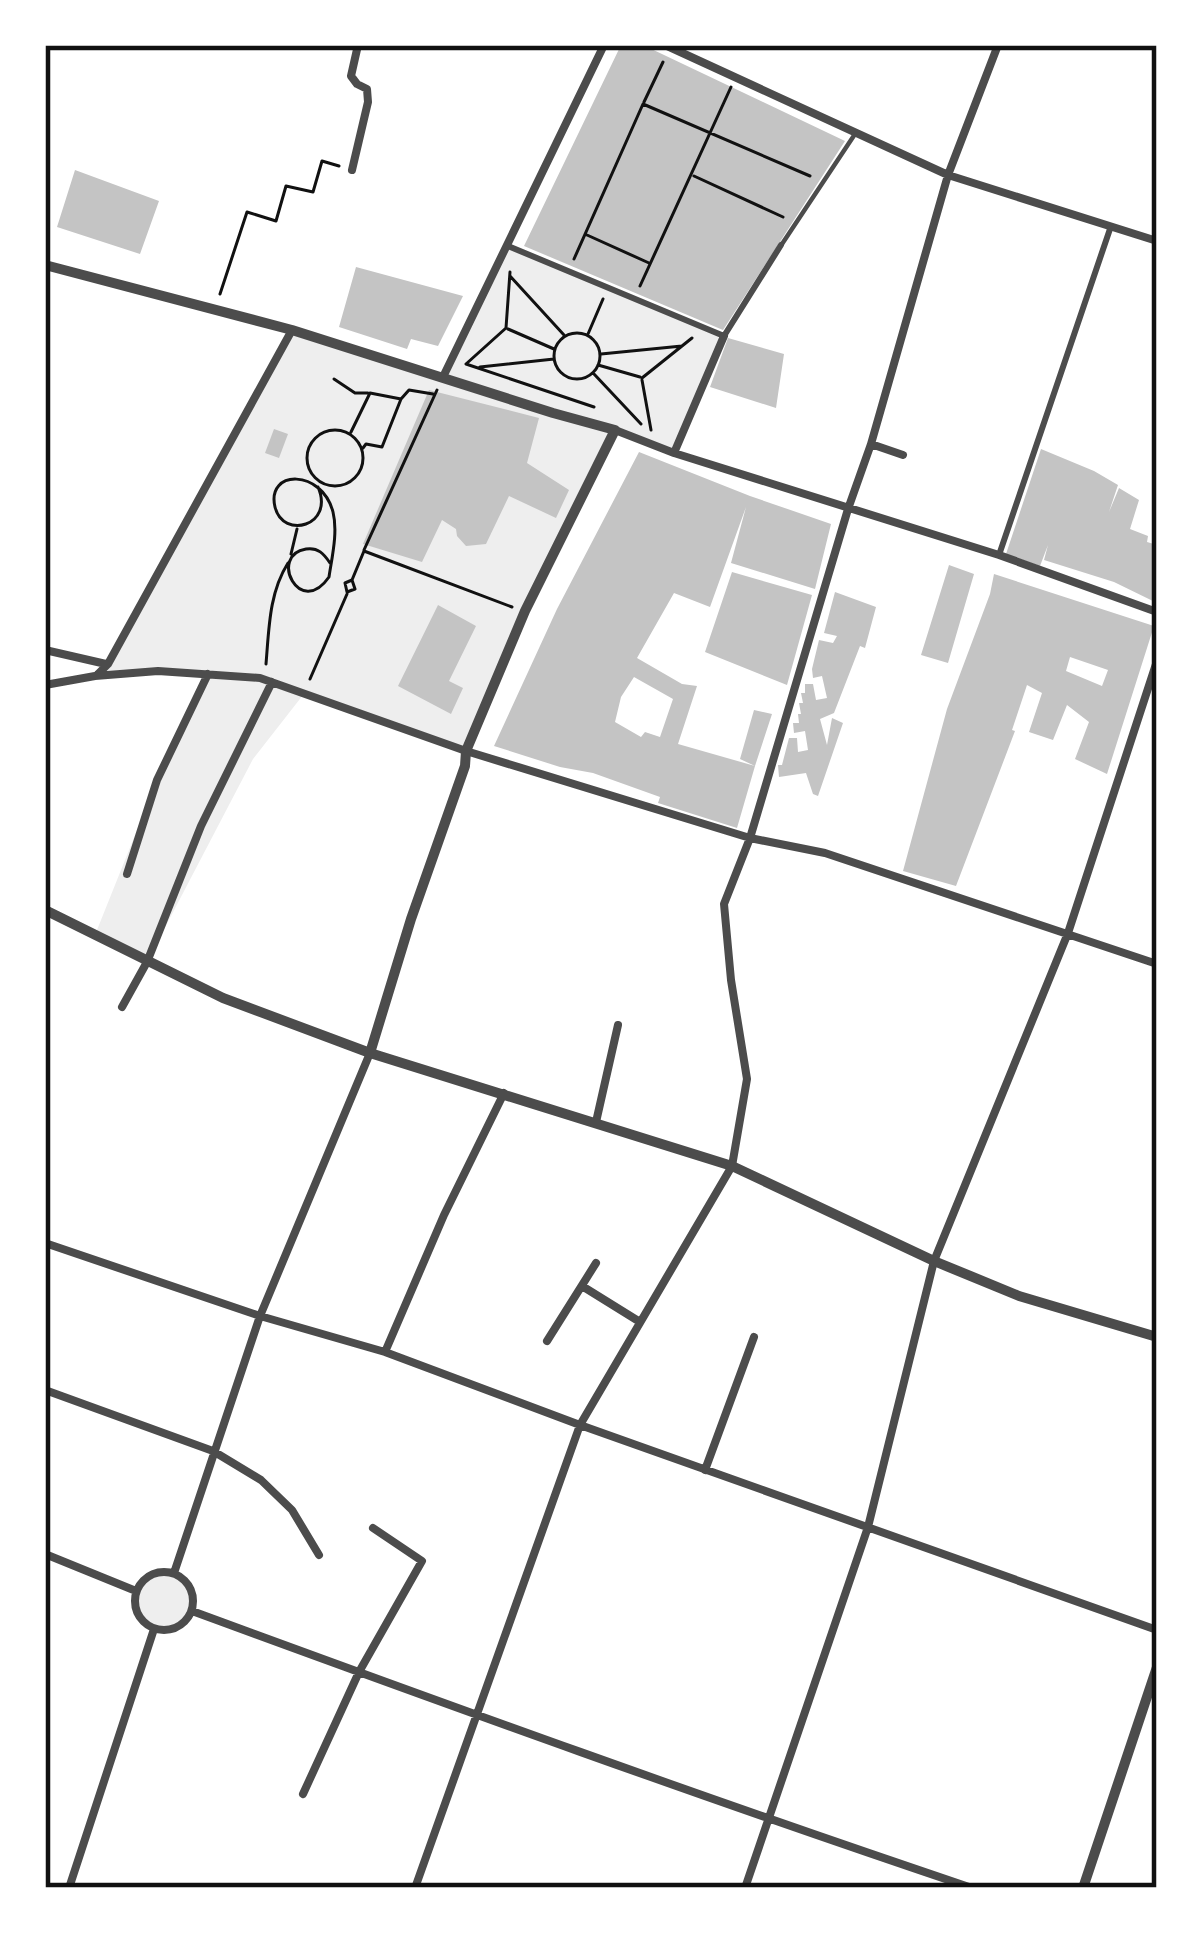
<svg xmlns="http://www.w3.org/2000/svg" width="1202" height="1933" viewBox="0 0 1202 1933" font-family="'Fira Sans Condensed',sans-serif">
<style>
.green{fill:#eee}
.building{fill:#c4c4c4;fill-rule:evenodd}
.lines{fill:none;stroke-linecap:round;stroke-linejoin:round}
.path{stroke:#111;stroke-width:3}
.service{stroke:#4c4c4c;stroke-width:4.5}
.pedestrian{stroke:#4c4c4c;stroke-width:6}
.minor{stroke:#4c4c4c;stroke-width:8}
.tertiary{stroke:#4c4c4c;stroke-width:10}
.neatline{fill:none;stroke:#111;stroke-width:4.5}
</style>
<rect width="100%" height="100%" fill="#fff"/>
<path class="green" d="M508 246 724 336 674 453 616 430 525 611 466 751 303 695 253 759 147 962 95 935 157 780 208 675 158 671 96 676 108 664 292 330 443 377Z
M135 1601a29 29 0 1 1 58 0a29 29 0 1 1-58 0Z"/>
<path class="building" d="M621 45H643L845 141 723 330 524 246Z
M75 170 159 201 140 254 57 227Z
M356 267 463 296 438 346 411 339 407 349 339 327Z
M728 338 784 354 776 408 710 387Z
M429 390 539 418 527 463 569 490 556 518 509 496 486 544 466 546 457 536 456 529 442 520 422 562 363 544Z
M274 429 288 434 279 458 265 453Z
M1041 449 1094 471 1118 485 1109 512 1119 488 1139 500 1130 529 1148 536 1147 542 1157 545V603L1114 582 1044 560 1048 545 1040 566 1006 554Z
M639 452 750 496 831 524 815 589 731 563 746 507 710 607 674 593 637 658 682 684 697 686 678 744 755 766 737 828 658 803 660 797 593 773 560 767 494 746 557 609ZM634 677 673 699 660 737 645 732 641 737 615 722 621 697Z
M949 565 974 574 948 663 921 655Z
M732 572 812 595 787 685 705 652Z
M994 574 1154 626 1107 774 1075 759 1089 722 1067 705 1053 740 1029 732 1042 693 1027 685 1012 730 1015 731 956 886 903 871 947 709 990 594ZM1070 657 1108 670 1102 686 1066 671Z
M835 592 876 607 865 648 860 646 834 713 820 719 827 745 832 718 843 723 818 796 813 794 806 773 779 777 778 765H782L789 738H797L798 752 808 750 805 731 794 733 793 723H799L798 714H801L799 703H803L801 693H805V684H813L816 700 827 698 822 676 813 678 812 669 819 640 833 643 837 636 824 633Z
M438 605 476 626 449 681 463 688 451 714 398 686Z
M754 710 772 714 755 766 740 759Z"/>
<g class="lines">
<path class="path" d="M644 102 663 62
M694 176 783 217
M587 235 649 263
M574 259 643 104 810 176
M510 276 564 335
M640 286 731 87
M220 294 247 212 276 221 286 186 313 192 322 161 339 166
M508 329 554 349
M554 356a23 23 0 1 1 46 0a23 23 0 1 1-46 0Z
M588 334 603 299
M601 354 682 346
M466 364 594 407
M466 364 506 328 510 272
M598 365 640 377
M480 367 554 359
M594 374 641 424
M642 378 692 338
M334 379 355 393H368
M642 380 651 430
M401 399 409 390 433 394
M307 458a28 28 0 1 1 56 0a28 28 0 1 1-56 0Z
M351 432 370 393 401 399 382 447 366 444 363 448
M318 487C335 526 283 540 275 507 266 469 322 469 333 512 338 532 332 557 329 577 300 619 268 555 306 549 318 547 324 554 330 563
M364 550 437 390
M291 554 297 529
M352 580 355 589 347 592 345 583 352 580 364 551 512 607
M266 664C269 629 269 593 288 563
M310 679 347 594"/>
<path class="service" d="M782 244 855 134"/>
<path class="pedestrian" d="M508 246 724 336 781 245
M999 555 1111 226"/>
<path class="minor" d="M665 45 948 175 1157 241
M352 170 368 102 367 89 357 84 351 76 358 45
M443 377 604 45
M615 430 674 453 999 555 1157 612
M871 444 903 455
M674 453 724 336
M45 650 106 664
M97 675 108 664 292 330
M45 685 95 676 158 671 260 678 466 751 750 838 825 853 1157 964
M127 874 157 780 208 674
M122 1007 147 962 201 826 272 682
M596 1122 618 1025
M45 1243 260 1316 385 1352 580 1425 1157 1630
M582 1286 640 1322
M547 1341 596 1263
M385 1352 444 1215 504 1093
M45 1390 213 1451 261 1480 292 1510 319 1555
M705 1470 754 1337
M45 1554 136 1591
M135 1601a29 29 0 1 1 58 0a29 29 0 1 1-58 0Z
M174 1573 260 1316 370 1053
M192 1611C451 1706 710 1800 972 1888
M303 1794 359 1672 422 1561 373 1528
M69 1888 154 1629
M415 1888 580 1425 732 1166 747 1079 731 980 724 904 750 838 848 509 871 444 948 175 998 45
M745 1888 868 1527 934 1261 1068 933 1157 661"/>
<path class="tertiary" d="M45 265 292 330 553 413 615 430 525 611 466 751 465 766 411 919 370 1053
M45 910 223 998 370 1053 732 1166 934 1261 1019 1296 1157 1337
M1083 1888 1157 1667"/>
</g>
<rect width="1202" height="1933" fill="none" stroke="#ffffff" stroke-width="96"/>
<rect x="48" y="48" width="1106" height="1837" class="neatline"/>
</svg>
